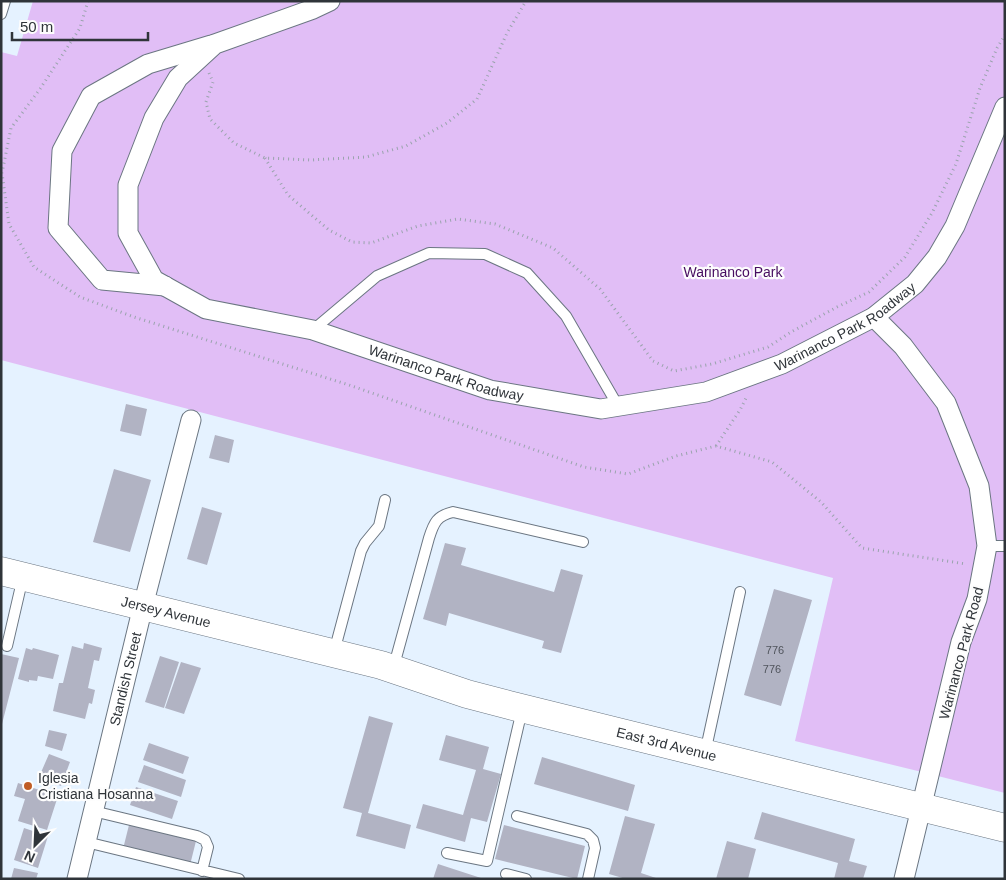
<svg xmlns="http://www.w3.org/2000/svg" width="1006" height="880" viewBox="0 0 1006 880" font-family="Arial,sans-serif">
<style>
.green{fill:#e1bef6}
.building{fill:#b1b3c3}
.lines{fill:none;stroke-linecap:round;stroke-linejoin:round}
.lane-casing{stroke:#6b7682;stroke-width:12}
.street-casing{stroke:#6b7682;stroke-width:21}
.secondary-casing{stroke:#6b7682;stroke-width:29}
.path{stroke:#9aa3ad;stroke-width:3;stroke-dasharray:1 4;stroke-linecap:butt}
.lane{stroke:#fff;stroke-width:10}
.street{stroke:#fff;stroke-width:19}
.secondary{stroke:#fff;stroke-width:28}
.poi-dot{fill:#c05d25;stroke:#fdfdfd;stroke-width:2}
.labels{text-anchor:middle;stroke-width:4.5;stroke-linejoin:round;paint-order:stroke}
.number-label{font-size:11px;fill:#50545c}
.park-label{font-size:14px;fill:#470c60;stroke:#fdfdfd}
.street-label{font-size:14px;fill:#2f3439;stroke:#fdfdfd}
.poi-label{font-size:14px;fill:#2f3439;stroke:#fdfdfd;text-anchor:start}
</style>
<rect width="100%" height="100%" fill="#e5f2ff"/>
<path class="green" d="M33 1H1005V793L930 774 795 741 833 578 1 360V52L17 56Z"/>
<path class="building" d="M126 404 147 409 141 436 120 431Z
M215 435 234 440 229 463 209 458Z
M114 469 151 480 130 552 93 542Z
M202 507 222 513 207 565 187 559Z
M445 543 466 548 461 565 554 592 561 569 583 575 561 653 542 648 544 641 449 613 446 626 423 619Z
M774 589 812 600 781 706 744 695Z
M84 643 102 648 99 661 94 660 88 688 95 690 92 704 89 703 85 719 53 711 59 683H63L72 646 83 649Z
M26 648 32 650 33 648 59 655 53 679 38 676 37 681 29 680V682L18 679Z
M1 654 19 658 2 724H1Z
M160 656 179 662 164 708 145 702Z
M181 662 201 668 184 714 165 708Z
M369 716 393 723 368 813 411 825 405 849 356 836 362 813 343 808Z
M49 730 67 734 62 751 45 746Z
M446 735 489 747 483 769 501 774 487 822 471 818 465 842 416 828 423 804 463 815 476 770 439 760Z
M149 743 189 757 183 774 143 760Z
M49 754 70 762 61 786 39 777Z
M542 757 635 785 628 811 534 784Z
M144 765 186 780 181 797 138 782Z
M18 783 58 796 47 830 18 821 25 799 14 796Z
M136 787 178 801 172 819 130 805Z
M762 812 855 839 849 861 867 866 863 879H834L838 863 754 839Z
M625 816 655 824 641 873 659 879H626L609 874Z
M129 825 196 841 190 865 123 849Z
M504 825 585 846 577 879 495 859Z
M24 828 48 836 38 868 14 860Z
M727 841 756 849 748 879H716Z
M438 864 481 878V879H433Z
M14 868 38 873 36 879H11Z"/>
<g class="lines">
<g class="lane-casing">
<path id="lane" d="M1 14 5 1
M313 330 377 276 429 253 485 254 527 273 566 316 618 406
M987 546H1005
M7 646 23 577
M334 652 361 551 365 543 379 526 385 500
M393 669 429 538C434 522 437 516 453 512L583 542
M705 753 740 592
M93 811 197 836 205 840 208 847 202 871
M517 816 587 834 593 840 595 848 588 879
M86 842 239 879
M447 853 487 861 522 710
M506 874 526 879"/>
</g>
<g class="street-casing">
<g id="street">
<path id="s1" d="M330 1 313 9 215 44 178 78 154 118 128 185V233L154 280 206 309 313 330 490 390 601 409 706 392 782 364 874 317 915 284 937 257 955 226 1005 107"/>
<path d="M165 286 102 280 58 228 62 151 91 96 148 64 211 45"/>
<path d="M874 317 903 346 946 403 979 486 987 546 977 599 961 642 904 879"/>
<path id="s2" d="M77 879 143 606 191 420"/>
</g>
</g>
<g class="secondary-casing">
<g id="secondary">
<path id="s3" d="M1 571 381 665 467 694 509 705 1005 828"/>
</g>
</g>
<path class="path" d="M88 1 80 28 40 89 11 128 2 173 9 224 34 267 80 297 134 317 349 385 584 467 628 474 676 456 716 446 772 462 821 502 862 548 966 564
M209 73 213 82 206 102 210 119 234 143 265 158 311 160 366 157 406 146 447 123 477 99 507 33 526 1
M265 158 288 195 329 230 352 242 371 243 418 226 458 219 495 224 553 248 600 289 653 361 674 371 712 364 768 347 791 332 837 307 869 292 905 257 932 213 956 164 980 88 997 48 1005 35
M716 446 740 410 747 396"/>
<use href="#lane" class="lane"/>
<use href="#street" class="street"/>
<use href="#secondary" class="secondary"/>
</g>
<circle class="poi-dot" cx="28" cy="786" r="5"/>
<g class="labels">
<g class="number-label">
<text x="775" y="654">776</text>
<text x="772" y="673">776</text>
</g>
<g class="park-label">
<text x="733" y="277">Warinanco Park</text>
</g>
<g class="street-label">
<text dy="5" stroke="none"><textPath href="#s1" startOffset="1122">Warinanco Park Roadway</textPath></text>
<text dy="5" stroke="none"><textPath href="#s1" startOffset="702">Warinanco Park Roadway</textPath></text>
<text dy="5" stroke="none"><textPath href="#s3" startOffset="170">Jersey Avenue</textPath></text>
<text transform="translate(961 653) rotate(-75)" y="5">Warinanco Park Road</text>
<text dy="5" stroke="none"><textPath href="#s2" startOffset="206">Standish Street</textPath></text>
<text dy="5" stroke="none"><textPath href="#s3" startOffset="688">East 3rd Avenue</textPath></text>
</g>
<g class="poi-label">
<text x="38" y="783">Iglesia<tspan x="38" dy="16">Cristiana Hosanna</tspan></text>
</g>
</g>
<rect width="1006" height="880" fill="none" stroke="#2f3439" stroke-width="5"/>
<g transform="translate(35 845) rotate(204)" stroke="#fdfdfd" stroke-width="4" paint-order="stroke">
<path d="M0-4L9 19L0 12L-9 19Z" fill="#2f3439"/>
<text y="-8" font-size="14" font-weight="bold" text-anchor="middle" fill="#2f3439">N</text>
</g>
<path d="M12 32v8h136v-8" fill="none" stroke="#2f3439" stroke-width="2.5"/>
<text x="20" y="32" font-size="15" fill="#2f3439" stroke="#fdfdfd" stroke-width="4" paint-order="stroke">50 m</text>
</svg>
